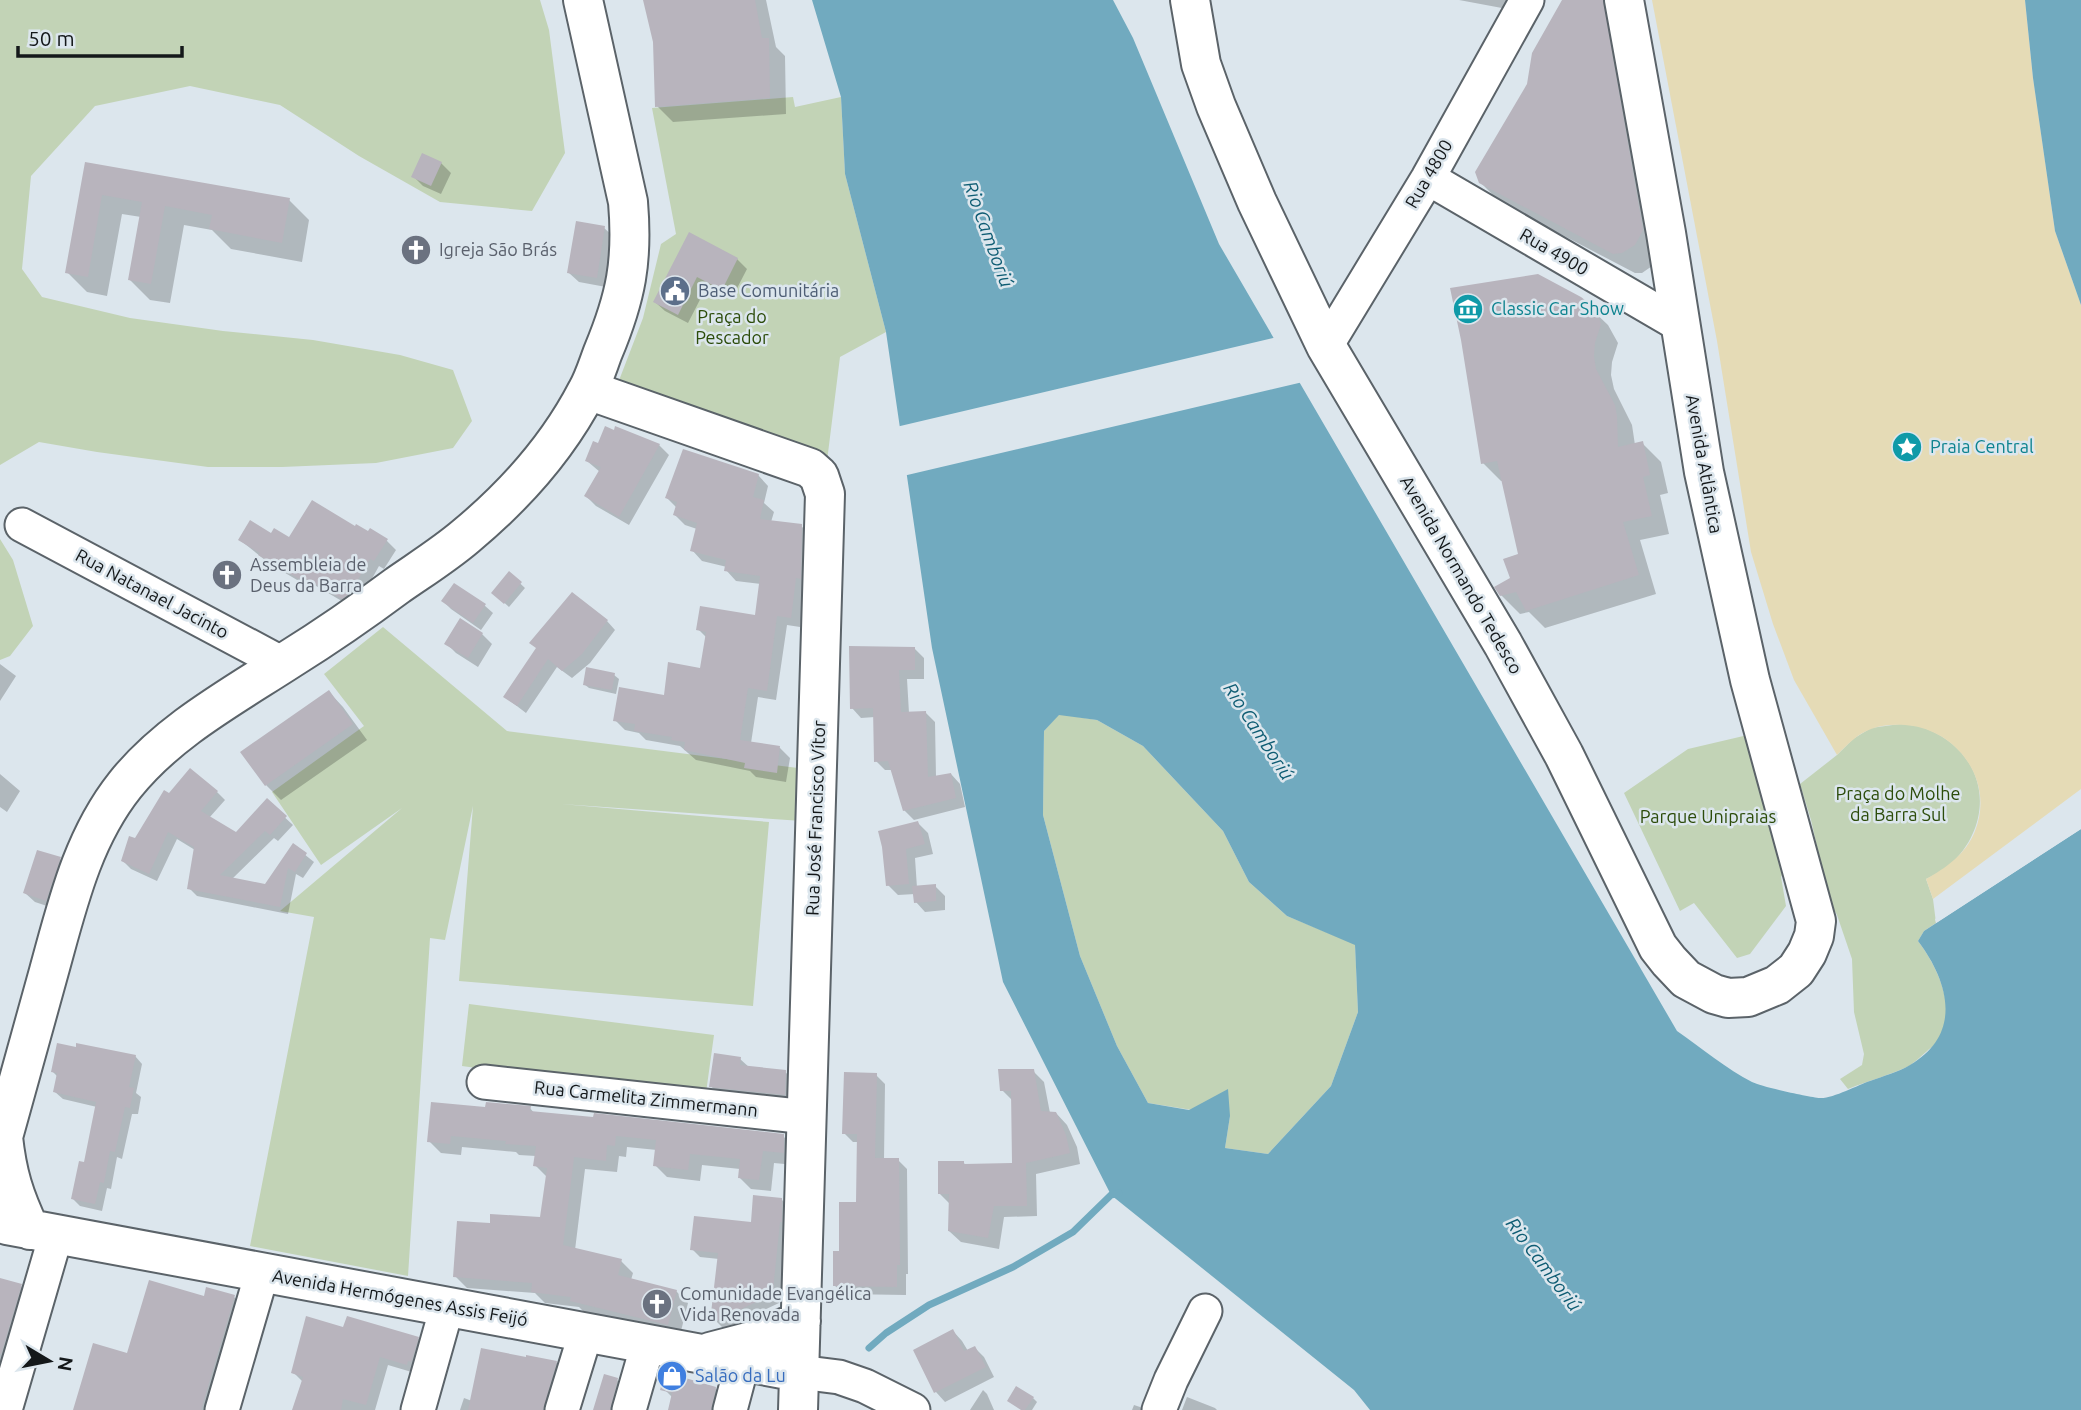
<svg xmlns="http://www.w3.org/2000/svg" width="2081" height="1410" viewBox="0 0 2081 1410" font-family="Ubuntu,sans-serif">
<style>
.green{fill:#c2d3b6}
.sand{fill:#e5dbb6}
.water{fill:#71aabf;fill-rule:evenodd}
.pier{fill:#dce6ed}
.shadow{fill:#0003}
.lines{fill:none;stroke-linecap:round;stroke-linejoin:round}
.stream{stroke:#71aabf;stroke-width:7}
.building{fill:#b8b4bd}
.minor-casing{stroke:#5b6369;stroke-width:37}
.major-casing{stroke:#5b6369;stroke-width:42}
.minor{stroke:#fff;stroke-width:33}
.major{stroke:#fff;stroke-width:38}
.labels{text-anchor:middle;stroke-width:5;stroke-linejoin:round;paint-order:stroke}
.street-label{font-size:18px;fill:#14181a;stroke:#dce6ed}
.worship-label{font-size:18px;fill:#5b616d;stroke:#dce6ed;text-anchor:start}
.service-label{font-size:18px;fill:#4e5e75;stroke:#dce6ed;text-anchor:start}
.culture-label{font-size:18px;fill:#0d838f;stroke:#dce6ed;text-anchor:start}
.park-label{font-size:18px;fill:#2c4c0a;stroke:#dce6ed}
.shop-label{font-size:18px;fill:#366cbe;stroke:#dce6ed;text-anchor:start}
.water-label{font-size:19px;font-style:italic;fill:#0e5c73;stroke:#dce6ed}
</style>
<rect width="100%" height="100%" fill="#dce6ed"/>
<path class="green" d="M0 0H540L549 30 565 153 532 211 440 202 359 156 280 105 190 86 95 106 31 176 22 269 42 297 130 318 223 331 313 340 400 355 453 370 472 421 453 448 376 463 282 467H208L97 452 39 442 0 465Z
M793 97 795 107 841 97 845 174 886 332 840 357 827 461 618 383 643 318 661 244 676 234 652 108Z
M0 539 13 560 33 626 10 656 0 660Z
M383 627 507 731 806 769 802 821 561 804 769 822 753 1006 459 981 473 806 445 940 430 938 408 1276 250 1246 314 917 280 911 402 808 321 865 272 792 364 726 324 674Z
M1059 714 1097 720 1143 746 1223 831 1249 882 1287 916 1355 944 1358 1012 1331 1086 1268 1154 1225 1148 1230 1116 1148 1103 1117 1046 1080 956 1043 815 1044 731Z
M1900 724C1909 725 1919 725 1927 729 1988 754 1997 821 1950 865 1943 871 1934 875 1926 879L1933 899 1936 923 1924 931 1918 941C1937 966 1959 1011 1938 1041 1935 1045 1929 1049 1926 1052 1920 1057 1915 1062 1909 1066 1890 1075 1868 1081 1848 1089L1840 1079 1862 1065 1864 1054 1854 1012 1852 959 1837 915 1829 900 1811 820 1800 784 1837 755 1853 739 1871 728Z
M1752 734 1791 858 1781 877 1786 906 1750 954 1737 958 1694 903 1680 911 1624 793 1688 749Z
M469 1004 714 1035 705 1100 462 1066Z"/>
<path class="sand" d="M1652 0H2025L2033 78 2055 231 2081 305V789L1933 899 1926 879C1946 868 1966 854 1975 831 1994 784 1961 734 1913 726 1900 724 1884 724 1871 729 1857 734 1847 745 1837 755L1794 680 1773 624 1751 552 1717 341Z"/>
<path class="water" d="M812 0H1113L1133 38 1219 244 1677 1031C1700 1047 1728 1070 1752 1082 1762 1087 1809 1097 1820 1098 1832 1099 1858 1085 1870 1081 1883 1076 1899 1072 1910 1065 1963 1034 1949 982 1918 941L1924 931 2081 829V1410H1370L1354 1390 1111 1195 1003 982 932 648 886 332 845 174 841 97ZM1059 715 1097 720 1143 746 1223 831 1249 882 1287 916 1355 945 1358 1012 1331 1086 1268 1154 1225 1148 1230 1116 1228 1089 1189 1110 1148 1103 1117 1046 1080 956 1043 815 1044 731Z
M2025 0H2081V305L2055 231 2033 78Z"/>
<path class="pier" d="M1277 337 1303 382 903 476 896 427Z
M2081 826V829L1936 923 1935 919Z"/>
<path class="shadow" d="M646 0H766L776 47 785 56 786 114 673 122 657 106 655 42Z
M1459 0H1523L1518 11Z
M1564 0H1622L1655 264 1642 273H1635L1501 203 1480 182 1529 84Z
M441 163 451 173 441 194 423 186 413 176Z
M86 164 289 200 309 220 302 262 231 249 212 230 184 225 170 303 150 300 130 280 141 217 122 214 107 296 87 292 67 272Z
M604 228 614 237 606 287 579 282 569 273Z
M690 235 737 259 747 269 732 298 707 286 688 323 665 311 655 302Z
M1588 306 1608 325 1618 343 1612 362 1611 375 1614 389 1632 425 1635 445 1642 443 1661 462 1668 493 1660 495 1669 534 1640 540 1656 594 1545 628 1529 612 1520 614 1501 595 1512 579 1520 556 1503 481H1501L1483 463Z
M659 445 669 455 629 525 596 506 586 496 600 472 587 461Z
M758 475 768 486 764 503 774 512 771 522 801 526 812 536 800 627 787 625 776 700 758 697 751 743 780 748 790 758 786 782 756 777 750 771 696 760 680 746 646 740 639 733 625 730 615 720 665 697 702 670 707 638 698 629 756 617 761 584 736 581 726 570 727 567 702 561 692 550 697 529 685 525 675 515 677 508 667 498Z
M355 528 387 541 396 550 384 569 379 566 359 602 352 607 311 583 309 587 270 564 240 540 272 535 290 539Z
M510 574 525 588 509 607 498 597Z
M443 601 484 605 493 613 481 630 451 609Z
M460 621 482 634 492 644 478 667 456 653 446 643Z
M607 621 615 630 590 663 572 678 557 667 526 713 505 697 537 648Z
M914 648 924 658V679H907L909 713 925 712 935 722 936 777 951 774 960 784 965 807 914 820 904 810 892 770H885L876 761 875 717 861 718 852 708Z
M0 664 16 676 0 701Z
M614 675 619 679 616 694 589 688 584 684Z
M329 692 343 707 367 740 281 800 266 785Z
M0 774 20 791 7 812 0 807Z
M217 792 225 800 209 818 237 834 267 801 293 825 278 841 274 838 232 879 266 886 294 846 314 862 303 878 296 874 288 914 197 896 189 888 195 850 177 839 157 881 131 869 123 861 135 841 169 795Z
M918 823 928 833 933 854 915 858 917 888 935 886 945 896V910L925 912 916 902 915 894 898 895 888 885Z
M60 859 69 868 56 909 35 902 25 893Z
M135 1056 142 1064 136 1093 141 1097 138 1114H132L122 1159 117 1157 111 1189 107 1188 102 1211 80 1206 73 1199 85 1164 97 1107 63 1099 55 1092 58 1077 52 1071Z
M740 1059 750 1068 785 1072 794 1080 793 1103 719 1095 711 1086Z
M1033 1071 1044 1082 1050 1113H1056L1067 1125 1077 1147 1080 1164 1036 1174 1037 1216 1004 1217 999 1249 961 1242 949 1231 950 1204 939 1193 964 1163 966 1166 1014 1164 1013 1101 1002 1090Z
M876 1075 885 1084 884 1160H898L907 1169 908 1274H906V1295L844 1294 834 1285 841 1252 858 1204V1142H853L844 1133Z
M530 1108 534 1113 783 1136 795 1148V1165L774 1163 771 1191 751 1189 739 1177 740 1169 702 1165 700 1181 667 1177 655 1165 657 1150 627 1147 626 1157 619 1156 617 1172 585 1169 575 1250 621 1261 633 1273 631 1280 676 1291 688 1303 680 1335 584 1312 579 1307 545 1303 535 1293 467 1288 455 1276 491 1225 542 1219 547 1177 535 1165 536 1156 519 1155 516 1152 462 1147 461 1155 441 1153 429 1141 487 1109Z
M782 1200 790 1208 781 1299 779 1303 724 1329 716 1321 717 1316 713 1312 719 1259 700 1257 692 1249 752 1224Z
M0 1280 21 1286 32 1297 0 1369Z
M234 1297 254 1317 227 1410H75L128 1355 205 1298Z
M345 1329 418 1338 426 1347 415 1373 388 1365 375 1410H294L303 1382 293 1372Z
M953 1331 962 1341 968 1351 975 1348 984 1357 994 1377 945 1402 936 1392 915 1351Z
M556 1362 566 1372 554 1410H460L464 1398 472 1401Z
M617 1380 627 1390 621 1410H595Z
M715 1388 726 1399 723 1410H669L673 1398 665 1390Z
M983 1390 987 1394 994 1410H970Z
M1187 1397 1215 1408 1217 1410H1182Z
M1033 1398 1037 1402 1032 1410H1021Z
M1134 1405 1140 1407 1143 1410H1132Z"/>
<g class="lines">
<path class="stream" d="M869 1348 886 1333 929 1305 1013 1267 1073 1232 1111 1195 1119 1193"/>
</g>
<path class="building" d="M643 0H755L762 38H769L770 98 655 107 653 42Z
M1562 0H1603L1643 230 1635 245 1622 253 1613 254 1479 183 1475 172 1527 84 1532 53Z
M422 153 442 162 431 186 411 177Z
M85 162 290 198 282 243 209 229 212 215 165 206 151 284 128 280 142 202 102 195 88 277 65 273Z
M576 221 605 226 597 278 567 273Z
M689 232 738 258 722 290 697 277 678 315 653 302Z
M1538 274 1581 297 1590 304 1598 316 1601 324 1595 343 1594 356 1596 369 1615 405 1617 416 1618 447 1643 441 1650 475 1643 477 1652 516 1623 522 1639 575 1526 611 1516 592 1500 596 1494 587 1510 578 1503 559 1518 554 1497 461 1481 464 1461 340 1450 288Z
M605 426 614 430 615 426 660 444 619 517 584 496 601 467 585 461 593 441 598 443Z
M683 449 759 474 753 497 764 500 760 519 802 524 801 579 796 578 791 618 777 616 767 691 748 688 740 740 780 746 777 773 744 768 745 763 684 750 685 742 671 740 672 737 634 731 635 724 613 721 619 687 664 695 668 662 700 668 706 632 696 630 700 606 755 615 760 576 724 571 726 560 690 551 697 523 673 515 677 502 665 498Z
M312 500 355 526 356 524 368 531 370 528 388 539 374 561 370 559 350 593 342 599 301 576 299 579 258 555 260 553 238 540 250 520 271 533 274 528 289 537Z
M509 571 522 582 504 604 491 593Z
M454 583 486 604 473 623 441 601Z
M572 592 608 620 582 654 562 671 548 659 517 706 503 697 536 648 529 643Z
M460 618 483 633 468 658 444 644Z
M849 646 915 647V670H899L901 712 926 711 928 777 951 773 956 798 903 811 888 761 874 762 873 708 850 709Z
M586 667 615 673 612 690 583 685Z
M329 690 353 724 265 786 240 752Z
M190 768 218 791 201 811 236 832 267 798 287 816 270 835 265 831 220 875 265 884 293 843 307 853 295 872 288 868 280 907 187 889 194 847 168 832 149 874 121 861 129 836 135 838 164 790 169 793Z
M918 821 925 844 906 849 909 884 886 886 882 847 878 831Z
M37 850 61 857 46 901 23 893Z
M936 884V901L914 903 912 886Z
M57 1043 76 1047V1043L136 1055 129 1087 134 1088 130 1108 125 1107 115 1152 110 1151 104 1183 100 1182 95 1204 71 1199 79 1161 84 1162 96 1102 53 1092 57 1073 51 1072Z
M714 1053 741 1057 740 1065 786 1070 785 1095 709 1087Z
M998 1069H1034L1041 1111 1056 1112 1066 1135 1070 1153 1026 1163 1027 1206H994L988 1238 948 1231 949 1194H938V1161H964V1164L1012 1163 1011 1091H1000Z
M844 1072 877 1073 875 1158H899L900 1265H897V1287L833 1286V1251H839V1202H856L857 1134H842Z
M431 1102 485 1107 486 1102 531 1106 530 1111 593 1117 594 1113 784 1134V1153L763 1151 759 1180 738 1178 740 1159 690 1154 688 1170 653 1166 656 1140 616 1136 615 1146 607 1145 606 1161 574 1157 563 1245 622 1259 618 1275 677 1290 668 1325 570 1301 571 1297 531 1292 532 1283 453 1277 457 1221 490 1223V1214L540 1217 547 1168 533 1166 536 1146 505 1144 506 1141 451 1136 450 1144 427 1142Z
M753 1195 782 1198V1222H780L773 1290 771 1295 714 1322 715 1313H711L718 1253 690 1250 694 1216 751 1222Z
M0 1278 22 1284 1 1354H0Z
M149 1280 204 1296 206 1287 235 1295 201 1410H73L93 1343 127 1353Z
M306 1316 343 1327 347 1316 419 1337 411 1362 408 1361 407 1365 380 1357 366 1405 343 1399 341 1410H292L303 1377 291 1373Z
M953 1329 964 1351 975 1346 986 1367 934 1393 913 1350Z
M481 1348 526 1357V1355L557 1361 543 1410H468Z
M665 1372 716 1387 711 1410H668L672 1393 660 1390Z
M604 1374 618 1378 610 1410H593Z
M1016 1386 1034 1397 1025 1410H1021L1007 1401Z"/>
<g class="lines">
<g class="minor-casing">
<path id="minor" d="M1428 178 1680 325
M1326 346 1428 178 1527 0
M22 525 283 664
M484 1082 807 1117
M799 1372 839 1377 865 1386 913 1410
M5 1410 56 1235
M222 1410 262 1273
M418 1410 447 1307
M562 1410 586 1332
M629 1410 648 1344
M730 1410 743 1361
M1159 1410 1171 1380 1205 1311"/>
</g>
<g class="major-casing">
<path id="major" d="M1190 0 1201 64 1216 106 1257 202 1326 346 1503 644 1564 755 1658 947 1669 961 1686 979 1714 994 1728 998 1748 997 1777 985 1796 970 1807 953 1814 936 1816 921 1750 680 1704 472 1666 233 1624 0
M588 390 810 468 819 476 825 494 798 1410
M7 1225 799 1372
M30 1230C14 1196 7 1174 3 1137 18 1082 34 1027 49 971 67 906 82 839 125 785 168 731 233 696 290 659 327 636 363 611 398 585 421 569 445 554 466 536 514 496 558 447 587 391 594 379 598 365 603 352 626 297 633 261 628 202L583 0
M710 1352 752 1341 801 1321"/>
</g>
<use href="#minor" class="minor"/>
<use href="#major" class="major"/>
</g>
<defs>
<g id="church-disc" transform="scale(1.575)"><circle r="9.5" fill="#6b7280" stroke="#dce6ed"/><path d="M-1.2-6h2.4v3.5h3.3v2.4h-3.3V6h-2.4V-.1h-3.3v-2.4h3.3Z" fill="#fff"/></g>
<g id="civic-disc" transform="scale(1.575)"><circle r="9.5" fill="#5c6f8a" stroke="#dce6ed"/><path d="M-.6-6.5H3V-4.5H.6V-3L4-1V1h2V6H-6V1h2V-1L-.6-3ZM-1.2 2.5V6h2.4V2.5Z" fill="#fff"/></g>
<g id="museum-disc" transform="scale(1.575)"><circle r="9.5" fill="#0f9aa8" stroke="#dce6ed"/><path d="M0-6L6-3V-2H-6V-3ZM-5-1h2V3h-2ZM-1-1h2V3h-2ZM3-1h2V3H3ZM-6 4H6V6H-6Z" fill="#fff"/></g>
<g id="sight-disc" transform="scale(1.575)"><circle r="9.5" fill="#0f9aa8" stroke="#dce6ed"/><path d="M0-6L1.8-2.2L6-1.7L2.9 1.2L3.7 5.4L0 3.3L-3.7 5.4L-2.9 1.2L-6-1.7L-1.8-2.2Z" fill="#fff"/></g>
<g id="shop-disc" transform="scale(1.575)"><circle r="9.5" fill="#3f7fe0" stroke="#dce6ed"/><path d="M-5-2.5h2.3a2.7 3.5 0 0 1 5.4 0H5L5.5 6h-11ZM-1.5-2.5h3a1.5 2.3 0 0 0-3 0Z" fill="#fff"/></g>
</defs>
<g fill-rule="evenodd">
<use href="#church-disc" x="416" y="250"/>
<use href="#civic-disc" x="675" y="291"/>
<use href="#museum-disc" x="1468" y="309"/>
<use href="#sight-disc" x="1907" y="447"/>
<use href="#church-disc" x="227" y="575"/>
<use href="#church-disc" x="657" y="1304"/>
<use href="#shop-disc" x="672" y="1376"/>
</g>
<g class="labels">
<g class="street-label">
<text transform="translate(1429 174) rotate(-60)" y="6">Rua 4800</text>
<text transform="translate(1554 252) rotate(30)" y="6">Rua 4900</text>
<text transform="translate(1704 464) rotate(80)" y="6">Avenida Atlântica</text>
<text transform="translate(1461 575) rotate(60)" y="6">Avenida Normando Tedesco</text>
<text transform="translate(152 594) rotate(28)" y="6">Rua Natanael Jacinto</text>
<text transform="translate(816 818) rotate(-88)" y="6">Rua José Francisco Vítor</text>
<text transform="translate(646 1099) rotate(6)" y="6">Rua Carmelita Zimmermann</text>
<text transform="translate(400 1298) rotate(10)" y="6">Avenida Hermógenes Assis Feijó</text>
</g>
<g class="worship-label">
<text x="439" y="256">Igreja São Brás</text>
<text x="250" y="571">Assembleia de<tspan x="250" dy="21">Deus da Barra</tspan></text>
<text x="680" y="1300">Comunidade Evangélica<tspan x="680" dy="21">Vida Renovada</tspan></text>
</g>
<g class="service-label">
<text x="698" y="297">Base Comunitária</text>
</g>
<g class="culture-label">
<text x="1491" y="315">Classic Car Show</text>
<text x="1930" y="453">Praia Central</text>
</g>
<g class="park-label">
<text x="732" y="323">Praça do<tspan x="732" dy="21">Pescador</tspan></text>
<text x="1898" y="800">Praça do Molhe<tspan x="1898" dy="21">da Barra Sul</tspan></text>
<text x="1708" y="823">Parque Unipraias</text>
</g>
<g class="shop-label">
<text x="695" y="1382">Salão da Lu</text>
</g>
<g class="water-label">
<text transform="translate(989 234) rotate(70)" y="7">Rio Camboriú</text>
<text transform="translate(1259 731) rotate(57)" y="7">Rio Camboriú</text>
<text transform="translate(1544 1264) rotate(53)" y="7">Rio Camboriú</text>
</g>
</g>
<g transform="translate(49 1361) rotate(100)" stroke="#dce6ed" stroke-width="5" paint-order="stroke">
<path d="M0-5L12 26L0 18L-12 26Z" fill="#14181a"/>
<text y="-10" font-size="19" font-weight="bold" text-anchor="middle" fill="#14181a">N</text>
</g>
<path d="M18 46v10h164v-10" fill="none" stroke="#14181a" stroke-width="3.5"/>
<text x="28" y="46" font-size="21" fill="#14181a" stroke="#dce6ed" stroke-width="5" paint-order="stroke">50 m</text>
</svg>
